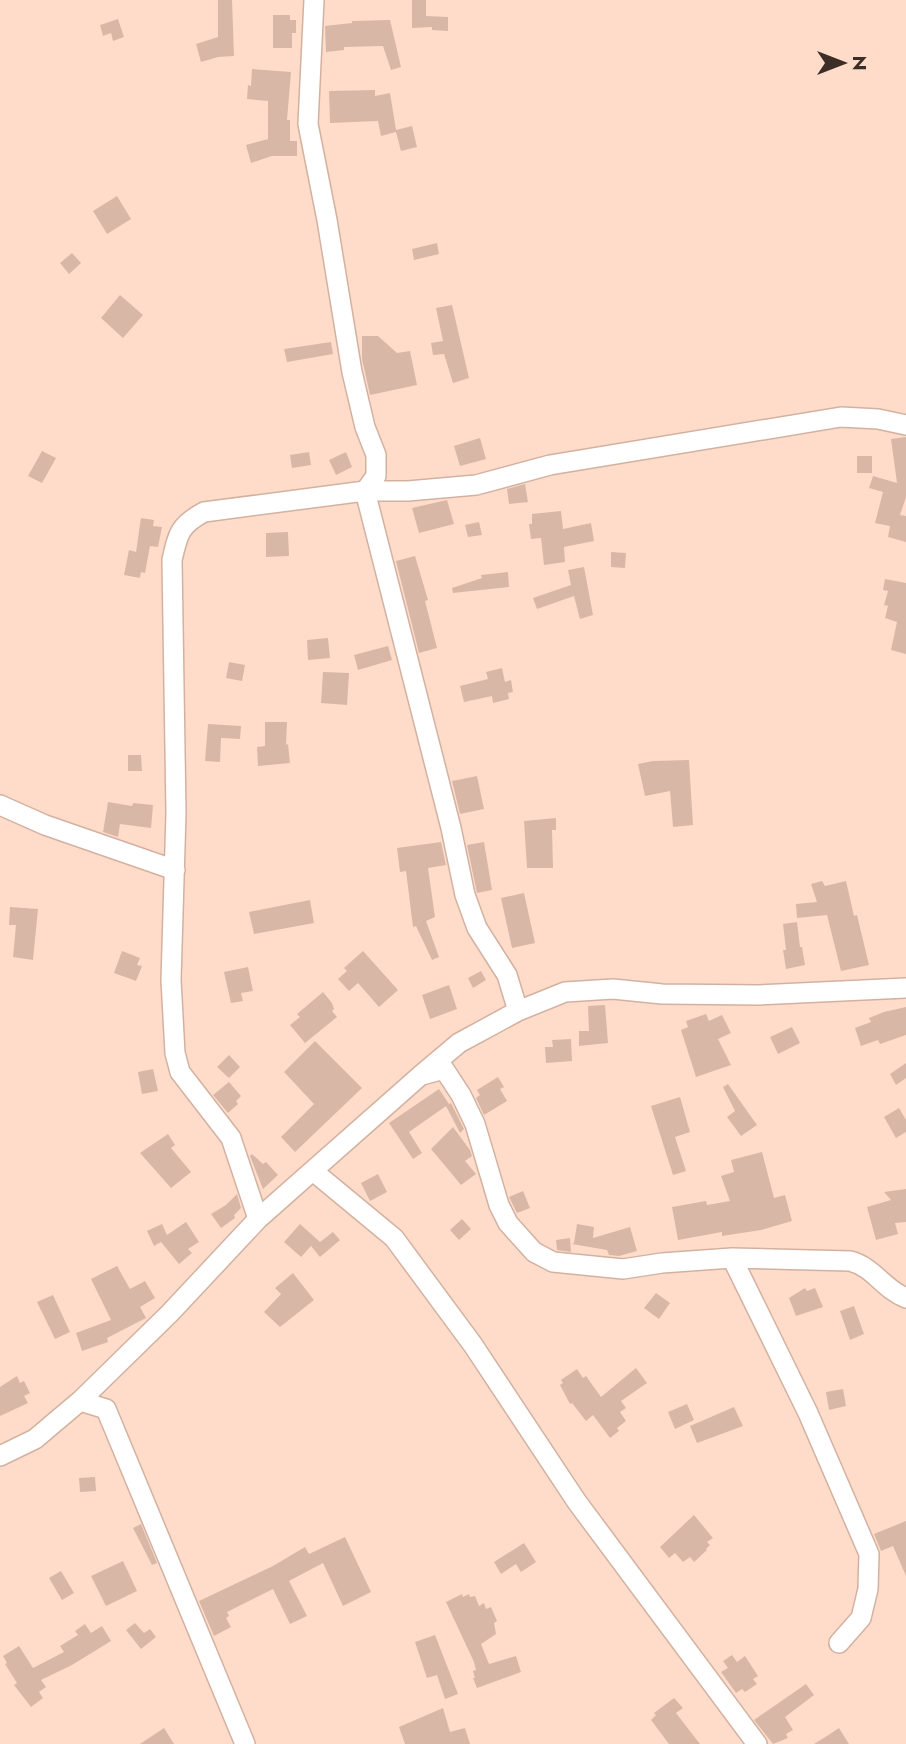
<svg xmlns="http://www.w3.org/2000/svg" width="906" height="1744" viewBox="0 0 906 1744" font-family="Jost,sans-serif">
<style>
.building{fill:#d9b7a6}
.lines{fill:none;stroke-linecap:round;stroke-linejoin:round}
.minor-casing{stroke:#d3b1a0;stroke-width:22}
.minor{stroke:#fff;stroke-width:19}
</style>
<rect width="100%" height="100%" fill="#ffdcca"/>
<path class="building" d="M218 0H232L234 56 218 57 201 62 196 44 218 37Z
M412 0H426V16L448 17V31L432 30V27L412 28Z
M273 15H290V20H296V33H292V48H273Z
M118 19 124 37 113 41 111 33 103 36 100 25Z
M390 20 401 67 391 70 383 46 344 47V50L326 52 325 26 352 23V21Z
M252 69 291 72 287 120H290V141H297V156H272L251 163 246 145 268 139V101L247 99 248 85 251 86Z
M375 90V96L390 93 396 130 412 126 417 147 401 151 396 132 381 136 378 121 330 123 329 91Z
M117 196 131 219 107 234 93 211Z
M437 243 439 254 414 260 412 249Z
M72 253 81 263 69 274 60 263Z
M120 295 143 315 123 338 101 318Z
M452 305 469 378 453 383 444 354 433 355 431 343 443 341 436 308Z
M362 336H378L397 353 410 351 417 385 370 395 362 359Z
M331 342 333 354 287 362 284 349Z
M906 437V497L900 515 906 516V542L888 537 890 526 875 523 883 492 869 488 873 476 897 483 891 439Z
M480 438 486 459 460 466 454 446Z
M42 451 56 458 42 483 28 476Z
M309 452 311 465 292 468 290 455Z
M346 452 352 467 336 475 329 460Z
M857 456H872V473H857Z
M525 484 528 502 509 504 507 489Z
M447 500 454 524 419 533 412 508Z
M561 511 563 529 591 523 594 541 564 547 565 562 544 565 541 538 531 539 529 524H532V514Z
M141 518 154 520 153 526 162 527 158 547 150 546 145 573 141 572 140 578 124 575 129 550 136 552Z
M479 522 482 535 468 537 465 525Z
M288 532 289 556 266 557V533Z
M611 552 626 553 625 568 611 567Z
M415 556 428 600 425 601 437 648 419 653 396 561Z
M584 567 593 615 580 619 574 596 537 609 533 598 571 585 568 570Z
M508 572 509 587 453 593 452 588 482 578 481 575Z
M885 579 906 583V654L891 650 897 622 885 618 888 606 884 605 888 591 883 590Z
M328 638 330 658 308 660 307 640Z
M388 646 392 660 358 670 354 655Z
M229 662 245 665 242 681 226 678Z
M502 668 505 682 511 680 513 692 508 693 509 699 493 703 492 696 464 702 460 686 488 679 486 672Z
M323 672 349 673 347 705 321 703Z
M265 722H287L286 745 288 744 290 763 258 766 257 747 265 746Z
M208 724 241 726 240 739 221 738 220 762 205 761Z
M128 755H141L142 771H128Z
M689 760 693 825 673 827 670 791 645 796 638 764 653 761Z
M477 776 484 809 460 814 452 781Z
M108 802 132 806 133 803 153 805 151 828 120 824 118 837 103 832Z
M556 818V830H552L553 868H527L524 821Z
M441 842 446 865 428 868 435 917 426 921 439 957 432 960 416 926 413 927 406 871 400 872 397 848Z
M484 842 492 890 477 893 467 845Z
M822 881 825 886 846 881 854 916 857 915 869 965 841 971 827 915 797 918 796 904 817 902 811 884Z
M524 893 535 943 512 948 501 898Z
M310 900 314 923 254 934 249 912Z
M10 907 38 909 33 960 13 957 16 925H9Z
M797 922 800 947H802L805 965 786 969 783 950H786L783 924Z
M122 951 140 958 137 965 142 966 136 981 114 973Z
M363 951 398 990 379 1007 358 983 349 991 338 979 347 971 344 968Z
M248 967 253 991 241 993 243 1001 231 1003 224 972Z
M481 971 486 980 473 988 468 978Z
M449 985 457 1009 430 1019 422 995Z
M323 992 332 1003 334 1009 332 1011 337 1017 305 1043 290 1025 300 1017 297 1014Z
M605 1005 608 1043 579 1046V1031H589L588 1006Z
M906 1007V1035L880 1044 878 1040 861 1046 855 1028 871 1022 869 1018 884 1012Z
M706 1014 709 1021 722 1015 731 1033 718 1039 731 1065 696 1077 681 1030 688 1027 686 1021Z
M792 1027 800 1043 778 1054 770 1037Z
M571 1039 572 1061 546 1063 545 1047H553L552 1040Z
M315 1041 362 1088 295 1152 281 1137 314 1104 284 1072Z
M229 1055 240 1067 229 1078 217 1067Z
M906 1063V1078L896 1085 890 1074Z
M153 1069 158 1091 142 1094 138 1072Z
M498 1077 504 1087 500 1089 507 1101 484 1115 476 1098 480 1095 477 1090Z
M229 1082 241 1096 236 1101 238 1104 228 1113 213 1095Z
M728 1084 757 1125 741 1136 727 1117 735 1111 723 1087Z
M439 1089 449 1104 409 1132 422 1153 413 1159 389 1123Z
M680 1097 690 1132 675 1137 686 1171 673 1175 651 1106Z
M451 1103 464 1129 460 1133 446 1106Z
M899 1108 906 1120V1132L896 1138 884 1117Z
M453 1127 470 1150 472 1156 465 1161 476 1174 461 1185 431 1149Z
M168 1134 175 1145 171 1148 191 1172 171 1188 140 1153Z
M762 1152 774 1198 785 1195 792 1221 761 1230 722 1236V1232L678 1240 672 1207 706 1201 707 1205 730 1201 721 1176 734 1172 731 1160Z
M252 1154 263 1164 266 1162 278 1175 263 1189 250 1156Z
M378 1174 387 1192 370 1201 361 1183Z
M906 1189V1222L895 1223 898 1234 876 1240 867 1207 891 1200 884 1192Z
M523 1191 530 1208 517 1213 509 1197Z
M237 1194 241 1208 234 1215 235 1218 221 1228 211 1214 226 1205Z
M462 1219 471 1229 459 1240 450 1230Z
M186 1222 199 1242 188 1249 192 1253 179 1264 161 1242 154 1246 147 1231 162 1224 167 1235Z
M300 1224 320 1242 333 1232 340 1240 320 1257 311 1246 301 1257 284 1242Z
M577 1224 594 1227 593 1238 630 1227 637 1251 619 1256 609 1255 607 1250 572 1244 574 1243Z
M570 1238 571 1252 557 1250 556 1240Z
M117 1266 130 1289 145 1281 155 1298 140 1307 146 1318 107 1338 108 1342 82 1351 76 1333 111 1320 91 1279Z
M293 1273 314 1300 280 1327 264 1312 281 1294 275 1288Z
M805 1288 807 1291 815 1288 823 1307 796 1316 789 1298Z
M656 1293 670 1303 659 1319 644 1308Z
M53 1295 70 1332 55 1339 37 1302Z
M854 1306 864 1334 850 1340 840 1311Z
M636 1368 647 1383 621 1401 626 1408 620 1412 626 1421 617 1428 619 1431 610 1438 593 1415 586 1421 572 1403 570 1404 560 1385 563 1383 561 1380 577 1369 583 1378 586 1376 601 1397Z
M17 1376 20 1383 24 1381 30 1393 24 1396 28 1403 0 1416V1387Z
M843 1389 846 1406 829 1410 826 1392Z
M687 1404 694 1420 675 1429 668 1412Z
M734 1407 743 1426 697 1443 690 1426Z
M95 1477 96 1491 80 1492 79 1478Z
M694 1515 713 1538 707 1542 710 1545 706 1549 707 1550 694 1562 690 1557 683 1562 675 1553 669 1558 660 1547Z
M906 1521V1576L893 1546 881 1551 874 1534Z
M141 1524 157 1563 152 1565 133 1528Z
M345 1537 371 1592 343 1606 323 1563 289 1581 307 1616 290 1624 273 1589 227 1612 229 1616 226 1618 231 1627 214 1636 199 1601 273 1566 305 1547 309 1554Z
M524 1543 536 1562 521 1572 516 1564 501 1574 494 1562Z
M123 1561 137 1591 106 1606 91 1576Z
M61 1571 74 1593 62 1600 49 1578Z
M462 1594 463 1597 469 1594 470 1597 475 1596 479 1606 484 1603 486 1609 491 1607 497 1621 494 1623 496 1634 481 1644 489 1664 516 1656 521 1672 477 1688 473 1678H475L473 1671 476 1670 474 1662 446 1602Z
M135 1623 144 1633 150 1629 156 1637 141 1649 126 1630Z
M85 1624 91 1633 102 1626 111 1641 72 1665 41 1680 46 1687 39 1692 43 1698 31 1707 14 1685 17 1683 5 1664 7 1663 3 1656 19 1646 33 1668 64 1652 60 1646 78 1635 75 1631Z
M435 1635 458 1694 445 1699 437 1675 427 1678 415 1642Z
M732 1655 737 1662 745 1656 758 1676 753 1679 757 1684 745 1692 742 1689 736 1693 721 1672 728 1668 723 1661Z
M806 1684 814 1695 785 1717 793 1730 786 1734 788 1738 773 1744 754 1720Z
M674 1698 683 1708 676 1713 700 1744H669L651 1720 656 1715 654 1713Z
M443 1708 450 1732 465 1728 470 1744H405L399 1727Z
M164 1728 174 1744H140Z
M839 1728 849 1744H814L830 1734Z"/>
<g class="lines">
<g class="minor-casing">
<path id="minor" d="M314 0 308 124 327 220 352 372 365 427 376 455V476L365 491 451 828 465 895 477 928 507 975 518 1011
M0 805 45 825 175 870
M422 1075 444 1069 461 1095 475 1124 499 1205 508 1223 534 1252 553 1262 623 1269 662 1263 732 1258 850 1261C874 1267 883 1289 906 1298
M313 1171 394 1238 473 1345 577 1502 757 1744
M258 1219 231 1138 180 1072 175 1053 171 980 176 813 172 560C178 533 180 525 204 512L365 491H408L476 485 550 465 841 417 878 419 906 425
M732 1258 808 1413 869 1554 868 1589 861 1618 839 1643
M80 1401 106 1409 245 1744
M0 1456 35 1439 80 1401 170 1313 258 1219 421 1075 459 1043 518 1011 565 992 613 989 662 994 759 995 906 988"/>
</g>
<use href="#minor" class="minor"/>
</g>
<g transform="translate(843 63) rotate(90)" stroke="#ffdcca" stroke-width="5" paint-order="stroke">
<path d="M0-5L12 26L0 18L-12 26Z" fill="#3b2e27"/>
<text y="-10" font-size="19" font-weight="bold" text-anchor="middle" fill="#3b2e27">N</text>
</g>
</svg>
